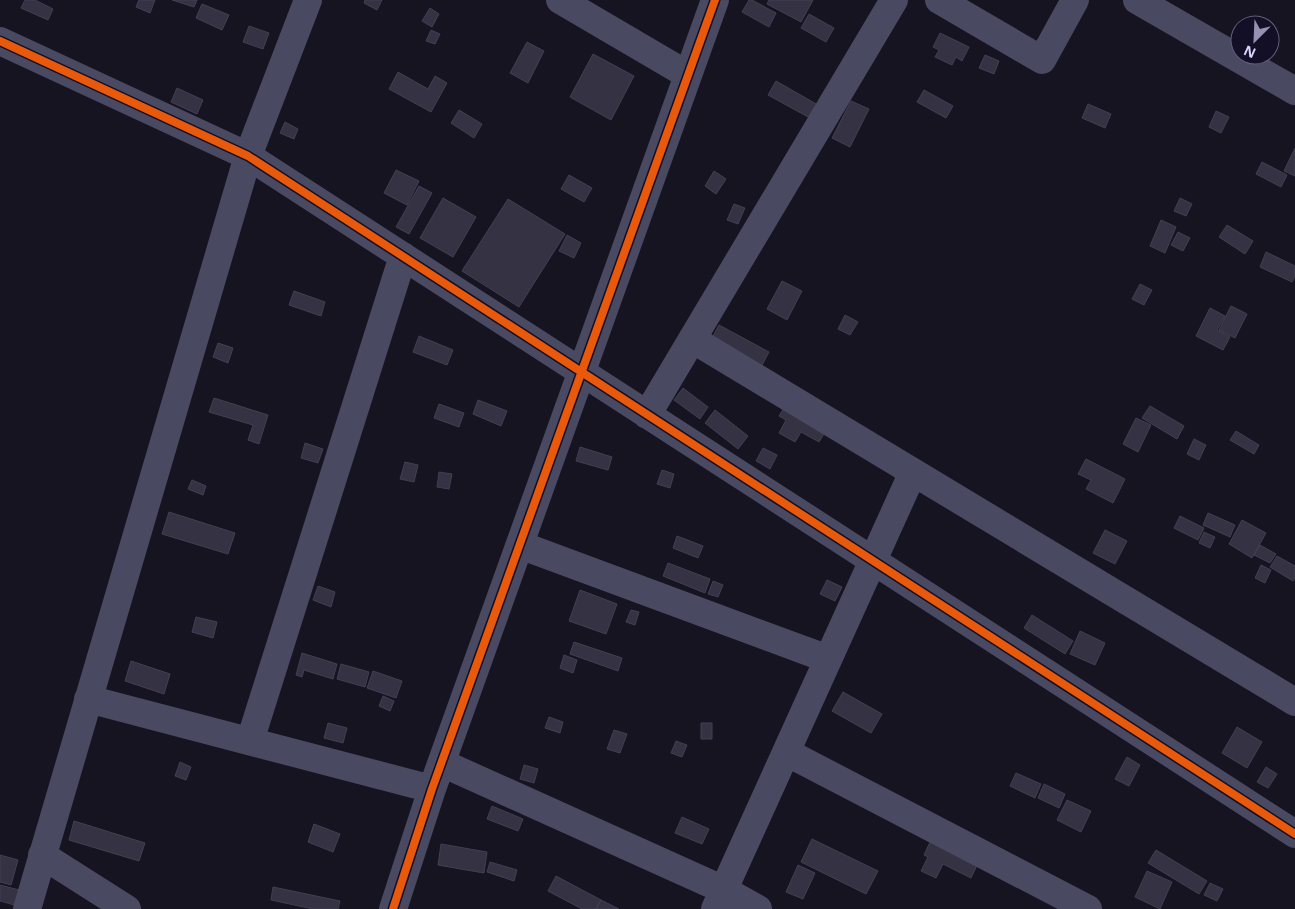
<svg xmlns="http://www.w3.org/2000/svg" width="1295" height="909" viewBox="0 0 1295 909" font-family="'Open Sans',sans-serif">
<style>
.building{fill:#343243;stroke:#433f54}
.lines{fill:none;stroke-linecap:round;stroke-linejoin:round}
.minor{stroke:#4a4962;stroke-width:28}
.cycleway-casing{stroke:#130f26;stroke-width:11}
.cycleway{stroke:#e8590c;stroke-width:8}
</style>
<rect width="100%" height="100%" fill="#161421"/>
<path class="building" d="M25 0H35L53 9 48 20 21 8Z
M139 0H155L150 13 136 7Z
M172 0H197L194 7Z
M365 0H382L377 10 364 3Z
M749 0H752L776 13 769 27 742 12Z
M769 0H813L801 22 767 4Z
M202 4 229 15 222 30 196 18Z
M430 8 439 14 432 27 422 21Z
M809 14 834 28 826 42 801 28Z
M249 26 269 33 263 49 243 42Z
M431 30 440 34 435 44 426 41Z
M940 33 969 47 962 61 956 57 952 65 935 57 939 50 933 47Z
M527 42 544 51 528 83 510 73Z
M593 54 634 76 611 120 570 97Z
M985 55 999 61 994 74 979 68Z
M398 72 428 89 435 76 447 83 431 112 389 89Z
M776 81 818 105 810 118 768 95Z
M177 88 203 100 197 114 171 102Z
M924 90 953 106 946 118 917 102Z
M851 101 869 109 850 147 832 138Z
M1088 104 1111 114 1105 128 1082 118Z
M459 110 482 124 474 138 451 123Z
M1216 111 1229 117 1221 133 1209 127Z
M285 122 298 129 294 139 280 133Z
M1295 148V176L1284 171Z
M1262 162 1287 175 1281 187 1256 174Z
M396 170 419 181 407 205 384 193Z
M714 171 726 179 716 194 705 186Z
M569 175 592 188 584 202 561 189Z
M419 186 432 193 409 234 396 227Z
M443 198 476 217 453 257 420 238Z
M1180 198 1192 204 1186 216 1174 211Z
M508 199 565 234 519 307 462 271Z
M734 204 745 208 738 224 727 220Z
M1161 220 1176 227 1165 253 1150 246Z
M1227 225 1253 241 1245 254 1219 237Z
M1178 232 1190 238 1183 251 1171 245Z
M567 235 581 243 574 258 559 251Z
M1266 252 1295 266V276L1292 282 1260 267Z
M782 281 802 291 787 320 767 309Z
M1140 284 1152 290 1144 305 1132 299Z
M294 291 325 302 321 316 289 305Z
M1231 306 1247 314 1235 338 1219 330Z
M1210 308 1225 316 1217 330 1230 337 1223 350 1196 336Z
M845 315 858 322 850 335 838 329Z
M719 325 769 352 761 367 711 340Z
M419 336 453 350 447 365 413 352Z
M218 343 233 348 228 363 213 357Z
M683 388 708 407 700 419 674 400Z
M214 398 268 415 259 444 248 440 253 425 209 412Z
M478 400 507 411 501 426 473 414Z
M787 403 828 427 819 442 801 432 795 442 779 433 786 420 779 416Z
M439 404 464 413 459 427 434 418Z
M1150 406 1184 426 1177 439 1142 418Z
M715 410 748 436 738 449 705 423Z
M1136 418 1151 425 1138 452 1123 444Z
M1236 431 1259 445 1254 454 1230 440Z
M1194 439 1206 445 1199 460 1187 454Z
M305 443 323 449 318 463 301 458Z
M580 447 612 457 608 470 576 461Z
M763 448 777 455 770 469 756 461Z
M1086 459 1125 479 1113 503 1086 489 1091 480 1078 474Z
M405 462 418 465 414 482 400 479Z
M662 470 674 474 670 488 657 484Z
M439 472 452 474 449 489 437 487Z
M192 480 206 486 203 495 188 489Z
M169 512 235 533 228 554 162 534Z
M1208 513 1235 525 1230 537 1203 525Z
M1180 516 1204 528 1198 540 1174 528Z
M1242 520 1266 533 1252 558 1229 544Z
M1105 530 1127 541 1115 564 1093 553Z
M1204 532 1215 537 1210 548 1199 543Z
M677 536 703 546 698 558 673 548Z
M1260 545 1276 554 1270 563 1254 555Z
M1277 556 1295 566V577L1293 581 1270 567Z
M668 563 710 579 705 593 663 576Z
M1261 565 1271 570 1265 583 1255 578Z
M827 580 842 587 835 601 820 594Z
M713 581 723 585 718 597 708 594Z
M318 586 335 592 331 607 313 600Z
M580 590 617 604 606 634 569 621Z
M631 610 639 612 635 625 626 622Z
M1032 615 1073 641 1065 654 1024 628Z
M196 617 217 622 213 638 192 632Z
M1080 631 1105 643 1095 665 1070 654Z
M574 642 622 658 618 671 570 654Z
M302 653 337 664 333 679 304 670 302 677 296 675Z
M564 655 577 660 573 673 560 668Z
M131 661 170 674 164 694 125 681Z
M341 664 369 672 365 687 337 679Z
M373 671 402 681 396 698 367 688Z
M843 692 882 714 871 733 832 711Z
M383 696 394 701 390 711 379 706Z
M549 717 563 722 560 733 545 728Z
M328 723 347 728 343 743 324 738Z
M701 723H712V739H701Z
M1237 727 1262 742 1247 768 1222 753Z
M614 730 627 734 620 753 607 749Z
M676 741 687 745 682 757 671 753Z
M1127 757 1140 765 1129 786 1115 779Z
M180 762 191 767 186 780 175 776Z
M524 765 538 769 534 783 520 779Z
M1266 767 1277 774 1268 788 1257 782Z
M1016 773 1041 784 1035 798 1010 786Z
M1044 784 1065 794 1059 808 1038 798Z
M1067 800 1091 811 1081 832 1057 820Z
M492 806 523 819 518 831 487 819Z
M682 817 709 829 702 844 675 833Z
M74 821 145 843 139 861 69 840Z
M314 824 340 834 333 852 308 842Z
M812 839 878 871 866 894 801 862Z
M931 840 978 863 971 878 943 864 936 878 921 871 928 857 924 855Z
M441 844 487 852 484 873 438 865Z
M1156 850 1207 881 1199 894 1148 863Z
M0 855 18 860 11 885 0 882Z
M490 862 517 870 514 881 487 872Z
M798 865 815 873 803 899 786 892Z
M1147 871 1172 882 1160 909 1135 897Z
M556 876 601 900 596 909H582L548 891Z
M1210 883 1223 889 1217 901 1204 895Z
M0 885 23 891 18 906 0 901Z
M273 887 340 901 338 909H313L271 900Z
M601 900 619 909H596Z"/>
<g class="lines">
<path class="minor" d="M560 0 688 75
M939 0 1042 60 1075 0
M1137 0 1295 91
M0 41 248 156 1295 834
M692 339 1295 702
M647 415 894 0
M520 545 828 659
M88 699 432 789
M250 741 403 256
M786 752 1088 909
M442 763 724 890 758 909
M42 855 127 909
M27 909 248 156 308 0
M393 909 432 789 715 0
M715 909 913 472"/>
<g class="cycleway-casing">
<path id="cycleway" d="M0 41 248 156 1295 834
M393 909 432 789 715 0"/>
</g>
<use href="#cycleway" class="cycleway"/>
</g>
<g transform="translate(1255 40) rotate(204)"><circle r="24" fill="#130f26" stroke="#625e7d"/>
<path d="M0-4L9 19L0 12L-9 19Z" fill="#9591b1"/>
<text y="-8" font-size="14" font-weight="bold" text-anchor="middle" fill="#d9d4ff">N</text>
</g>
</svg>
